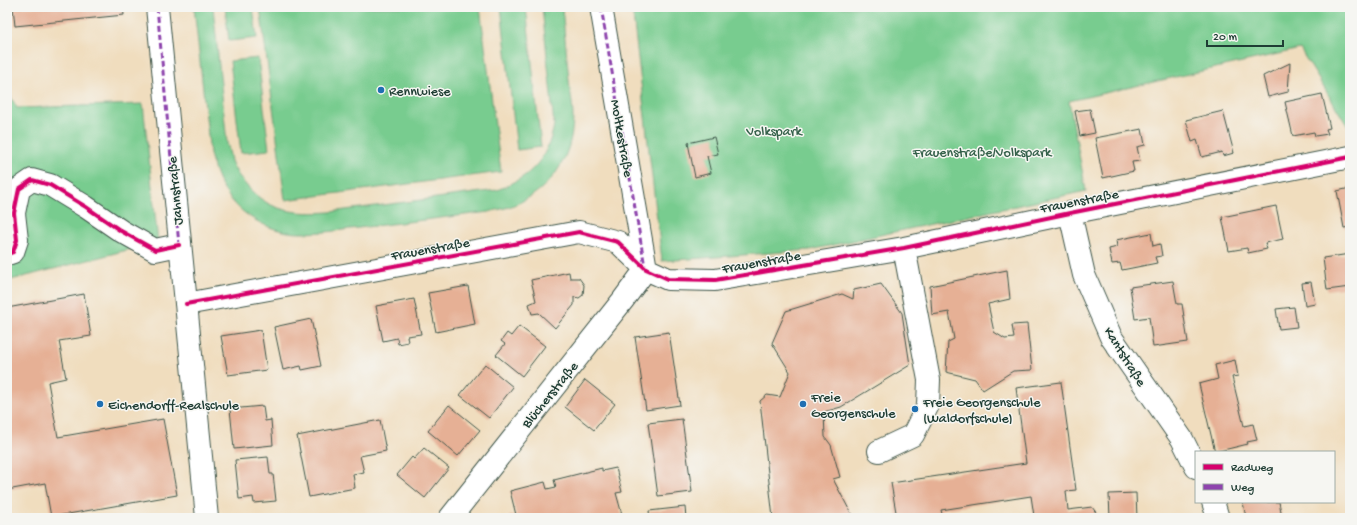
<svg xmlns="http://www.w3.org/2000/svg" width="1357" height="525" viewBox="0 0 1357 525" font-family="'Gochi Hand',sans-serif">
<style>
.green{fill:#78cc8f;stroke:#4c8462}
.building{fill:#e6b095}
.lines{fill:none;stroke-linecap:round;stroke-linejoin:round}
.minor-casing{stroke:#3e5549;stroke-width:24}
.minor{stroke:#fff;stroke-width:22}
.quiet{stroke:#8e44ad;stroke-width:3;stroke-dasharray:6 3;stroke-linecap:butt}
.cycleway-casing{stroke:#f6f6f2;stroke-width:6}
.cycleway{stroke:#d6006c;stroke-width:4}
.poi-dot{fill:#1f6fb2;stroke:#f6f6f2;stroke-width:1.5}
.labels{text-anchor:middle;stroke-width:3;stroke-linejoin:round;paint-order:stroke}
.poi-label{font-size:14px;fill:#1f3d34;stroke:#f6f6f2;text-anchor:start}
.park-label{font-size:14px;fill:#35614b;stroke:#f6f6f2}
.street-label{font-size:14px;fill:#1f3d34;stroke:#f6f6f2}
</style>
<rect width="100%" height="100%" fill="#f6f6f2"/>
<filter id="ink" filterUnits="userSpaceOnUse"><feTurbulence type="fractalNoise" baseFrequency=".025" numOctaves="2"/><feDisplacementMap in="SourceGraphic" scale="8" xChannelSelector="R" yChannelSelector="G"/><feConvolveMatrix kernelMatrix="1 2 1 2 8 2 1 2 1" color-interpolation-filters="sRGB"/></filter>
<filter id="wash" filterUnits="userSpaceOnUse"><feTurbulence type="fractalNoise" baseFrequency=".012" numOctaves="4" result="noise"/><feDisplacementMap in="SourceGraphic" scale="16" xChannelSelector="R" yChannelSelector="G"/><feGaussianBlur stdDeviation="0.9" result="paint"/><feColorMatrix in="noise" values="0 0 0 0 0 0 0 0 0 0 0 0 0 0 0 0 0 1.4 0 .05"/><feComposite in="paint" operator="in"/></filter>
<g filter="url(#wash)">
<rect width="100%" height="100%" fill="#f0ddbe"/>
<path class="green" d="M194 7H213L227 143C229 149 230 155 231 161 235 171 241 180 248 187 271 213 298 214 330 212L497 190C530 177 547 161 554 125L542 7H562C564 31 567 56 569 80 570 92 573 104 573 116 573 159 550 192 509 207 503 209 495 210 489 212L326 232C318 232 310 233 301 233 273 233 243 218 227 194 218 183 214 168 210 154Z
M225 7H253L257 38 229 41Z
M260 7H480L501 172 285 200Z
M501 7H526L541 147 517 150Z
M632 7H1350V130L1300 49 1069 101 1086 191 810 250 662 261Z
M258 58 269 150 241 153 230 61Z
M7 90 17 108 143 104 158 242 7 281Z"/>
<g id="blocks">
<path class="building" d="M13 7H123L124 15 15 26Z
M1290 63 1288 92 1268 97 1263 76Z
M1322 94 1330 128 1326 129 1328 134 1315 136 1314 132 1293 136 1285 102Z
M1090 109 1095 133 1080 136 1075 111Z
M1223 111 1234 153 1223 156 1222 152 1202 157 1197 140 1192 142 1186 120Z
M1142 129 1145 145 1137 147 1140 161 1132 162 1134 171 1103 178 1095 138Z
M714 137 718 154 707 156 711 173 695 177 688 143Z
M1350 188V227L1344 228 1337 191Z
M1276 206 1283 239 1265 243 1267 249 1248 253 1247 248 1229 251 1222 217Z
M1151 233 1153 246 1160 244 1162 256 1155 257 1157 263 1122 270 1120 263 1112 264 1109 249 1117 247 1116 240Z
M1350 254V287L1327 290 1323 258Z
M1007 270 1010 299 988 304 994 332 1005 339 1014 338 1012 325 1027 324 1032 370 1013 371 983 390 975 379 946 372 948 342 954 339 949 312 932 315 930 286Z
M569 272 570 278H579L584 285 583 295 579 298 574 297V305L555 328 539 313 532 314 529 304 536 301 531 280Z
M1173 281 1177 304H1182L1188 342 1153 347 1149 317 1135 319 1130 287Z
M1311 282 1315 304 1305 306 1302 283Z
M881 284 902 313 910 365 841 407 824 412 825 437 831 445 840 477 833 479 853 517 857 518H773L760 401 767 395 780 397 790 372 772 343 786 311 842 294 853 299 854 290Z
M468 286 475 324 436 332 428 293Z
M84 294 91 336 59 341 66 378 48 382 58 437 163 419 177 495 51 517 45 483 7 490V308Z
M414 299 421 334 407 336 408 342 398 344 397 338 383 341 376 306Z
M1294 307 1297 327 1279 329 1276 309Z
M311 319 321 366 302 370 301 366 283 370 274 327Z
M519 326 545 346 522 376 496 355 505 344 501 341 507 333 511 336Z
M261 330 267 370 228 375 221 336Z
M669 332 680 405 646 410 635 337Z
M1235 360 1238 376 1232 377 1244 426 1253 424 1257 440 1247 442 1248 444 1215 452 1199 384 1218 379 1215 365Z
M485 364 513 387 489 418 460 395Z
M585 380 615 404 594 430 565 407Z
M1061 382 1076 490 1066 491 1068 510 1092 507 1100 518H1032L1034 516 1031 496 941 510 943 518H897L891 483 1026 463 1016 388Z
M449 405 480 430 458 456 428 431Z
M263 406 265 421 271 420 273 445 234 449 230 409Z
M682 419 692 492 658 496 648 423Z
M380 420 386 451 360 456 364 472 353 474 355 488 309 497 297 436Z
M424 448 449 468 425 498 397 475 412 457 414 459Z
M268 457 270 474H273L276 501 254 503 253 497 239 499 235 460Z
M602 468V471L616 468 622 492 616 493 623 518H510L509 516 516 515 510 491 545 482 547 489 556 487 554 480Z
M1136 493 1137 518H1110L1109 494Z
M1243 502H1279L1282 518H1246Z
M685 507 686 518H650L649 511Z"/>
</g>
</g>
<g filter="url(#ink)">
<use href="#blocks" fill-opacity="0" stroke="#3e5549" stroke-width="1"/>
<g class="lines">
<g class="minor-casing">
<path id="minor" d="M157 7 207 518
M1070 213 1084 275 1111 337 1182 439 1196 467
M7 254 13 252 17 240 14 213 19 189 32 180 50 185 86 207 121 231 155 250 179 245
M186 304 579 232 618 242 646 269 668 279 715 280 904 248 1070 213 1350 157
M879 451 913 435 928 405 929 380 904 248
M1213 502 1218 518
M450 518 623 300 646 269 601 7"/>
</g>
<use href="#minor" class="minor"/>
<path class="quiet" d="M157 7 179 245
M601 7 645 267"/>
<g class="cycleway-casing">
<path id="cycleway" d="M7 254 13 252 17 240 14 213 19 189 32 180 50 185 86 207 121 231 155 250 179 245
M186 304 579 232 618 242 646 269 668 279 715 280 904 248 1070 213 1350 157"/>
</g>
<use href="#cycleway" class="cycleway"/>
</g>
</g>
<g class="poi-dot">
<circle cx="381" cy="90" r="4"/>
<circle cx="100" cy="404" r="4"/>
<circle cx="803" cy="404" r="4"/>
<circle cx="915" cy="409" r="4"/>
</g>
<g class="labels">
<g class="poi-label">
<text x="389" y="95">Rennwiese</text>
<text x="811" y="401">Freie<tspan x="811" dy="16">Georgenschule</tspan></text>
<text x="923" y="406">Freie Georgenschule<tspan x="923" dy="16">(Waldorfschule)</tspan></text>
<text x="108" y="409">Eichendorff-Realschule</text>
</g>
<g class="park-label">
<text x="774" y="135">Volkspark</text>
<text x="982" y="156">Frauenstraße/Volkspark</text>
</g>
<g class="street-label">
<text transform="translate(623 138) rotate(80)" y="5">Moltkestraße</text>
<text transform="translate(174 191) rotate(-95)" y="5">Jahnstraße</text>
<text transform="translate(1079 200) rotate(-11)" y="5">Frauenstraße</text>
<text transform="translate(430 248) rotate(-10)" y="5">Frauenstraße</text>
<text transform="translate(761 261) rotate(-10)" y="5">Frauenstraße</text>
<text transform="translate(1126 356) rotate(58)" y="5">Kantstraße</text>
<text transform="translate(549 394) rotate(-51)" y="5">Blücherstraße</text>
</g>
</g>
<rect width="1357" height="525" fill="none" stroke="#f6f6f2" stroke-width="24"/>
<rect x="1195" y="451" width="140" height="52" fill="#f6f6f2" stroke="#a0aca6"/>
<rect x="1203" y="464" width="20" height="6" fill="#d6006c" stroke="#a0aca6"/>
<text x="1231" y="471" font-size="12" fill="#1f3d34">Radweg</text>
<rect x="1203" y="484" width="20" height="6" fill="#8e44ad" stroke="#a0aca6"/>
<text x="1231" y="491" font-size="12" fill="#1f3d34">Weg</text>
<path d="M1207 40v6h76v-6" fill="none" stroke="#1f3d34" stroke-width="2"/>
<text x="1213" y="40" font-size="12" fill="#1f3d34" stroke="#f6f6f2" stroke-width="3" paint-order="stroke">20 m</text>
</svg>
